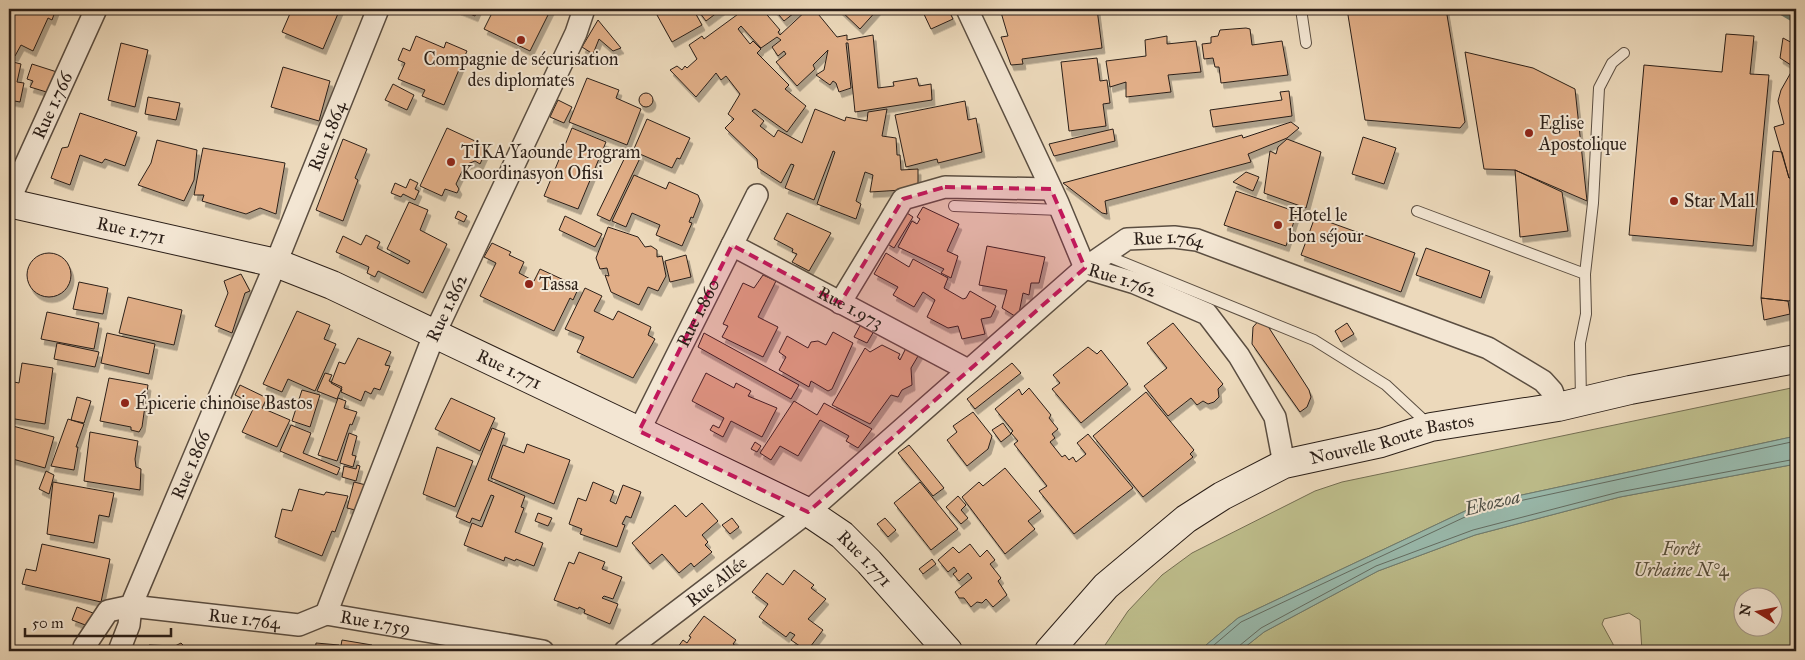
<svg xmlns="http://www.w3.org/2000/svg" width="1805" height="660" viewBox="0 0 1805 660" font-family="'IM FELL Great Primer',serif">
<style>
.green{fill:#bebe8c;stroke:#746e52;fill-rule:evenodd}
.water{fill:#99baad;stroke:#6d7c71}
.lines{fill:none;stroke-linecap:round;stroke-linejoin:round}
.shore{stroke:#626c62;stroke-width:1}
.stream{stroke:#6d7c71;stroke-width:5.5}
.building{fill:#e1ae87;stroke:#2b1f18;filter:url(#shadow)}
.lane-casing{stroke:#5b4e41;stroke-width:12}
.street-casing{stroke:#5b4e41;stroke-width:24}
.secondary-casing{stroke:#2b1f18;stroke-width:30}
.lane{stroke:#f3e6d3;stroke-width:10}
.street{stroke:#f3e6d3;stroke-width:21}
.secondary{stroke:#f3e6d3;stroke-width:28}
.marked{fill:#c2185b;fill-opacity:0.2;stroke:#c2185b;stroke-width:4;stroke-dasharray:10 6;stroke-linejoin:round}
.poi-dot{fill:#8f2418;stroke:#f3e6d3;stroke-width:2}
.labels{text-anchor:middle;stroke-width:4;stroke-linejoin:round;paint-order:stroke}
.poi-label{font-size:18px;fill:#2b1f18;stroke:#f3e6d3;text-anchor:start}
.street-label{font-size:18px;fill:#2b1f18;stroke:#f3e6d3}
.park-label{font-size:18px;font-style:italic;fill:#574f3b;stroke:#f3e6d3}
.water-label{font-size:19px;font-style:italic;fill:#4c4e45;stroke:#f3e6d3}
</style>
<defs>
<filter id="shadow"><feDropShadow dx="3" dy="5.5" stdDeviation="0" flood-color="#0004"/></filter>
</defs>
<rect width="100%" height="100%" fill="#ecd9bb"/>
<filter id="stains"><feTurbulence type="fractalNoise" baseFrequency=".004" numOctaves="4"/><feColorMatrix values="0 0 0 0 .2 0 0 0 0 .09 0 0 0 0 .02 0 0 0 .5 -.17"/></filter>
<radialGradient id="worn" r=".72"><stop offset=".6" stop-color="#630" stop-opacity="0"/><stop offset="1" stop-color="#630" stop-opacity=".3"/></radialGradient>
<path class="green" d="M1796 387V436L1480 504 1238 618 1199 651H1101L1128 611 1162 575 1192 553 1315 491 1342 482Z
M1796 464V651H1642L1640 620 1629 613 1604 619 1602 624 1613 644 1614 651H1240L1264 632 1378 571 1475 535 1620 497ZM1742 598H1772V628H1742Z"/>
<path class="water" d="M1796 436V464L1620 497 1475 535 1378 571 1264 632 1240 651H1199L1238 618 1480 504Z"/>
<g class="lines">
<path class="shore" d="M1207 651 1241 622 1482 509 1796 441
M1238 651 1239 646 1261 628 1376 566 1473 530 1619 492 1796 459"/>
<path class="stream" d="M1776 9 1796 21"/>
</g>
<path class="building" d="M9 9H56L52 20 48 18 33 51 21 45 15 56 9 54Z
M292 9H340L323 49 282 32Z
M458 9H478L475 16Z
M494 9H551L530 51 484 29Z
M667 9H693L702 25 672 42 657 15Z
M697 9H722L706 21Z
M745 9H762L780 30 778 32 780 35 808 9H814L837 37 847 35V40L873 35 878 88 894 86 893 82 917 78 919 86 931 84 932 100 855 112 848 43H846L851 88 839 92 836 83 833 81 830 85 816 75 824 70 828 50 813 65 815 69 797 86 776 62 786 54 784 51 778 56 772 47 781 40 777 37 761 48 741 26 738 29 750 44 753 41 761 49 757 53 789 85 785 89 806 106 787 132 755 109 752 111 764 121 760 126 774 137 778 130 802 143 815 109 845 121 846 117 867 121 868 112 887 109 882 136 896 138 897 155H900L901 170 918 169V189L870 192 873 175 865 172 856 201 861 204 856 219 817 204 835 152 833 151 814 200 785 188 794 165 791 164 781 183 758 168 757 159 725 128 734 119 728 114 740 94 726 76 721 80 716 73 696 97 670 70 677 66 682 70 685 66 687 68 697 59 689 45 702 36 704 39Z
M774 9H799L784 21Z
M839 9H878L860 29Z
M926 9H948L953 19 931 29 922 10Z
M1000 9H1097L1102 48 1022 59 1023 64 1011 65 1001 37 1008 36Z
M1347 9H1446L1465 122 1460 128 1365 120Z
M598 20 621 48 613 51 599 39 593 54 582 47Z
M1246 28 1250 29 1252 45 1282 41 1288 75 1221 83 1219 67H1215L1213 58 1204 59 1202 44 1211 43V37L1218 36 1220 30Z
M1726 34 1754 36 1750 74 1769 75 1753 246 1629 235 1644 65 1722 72Z
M416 36 444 48 446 42 467 51 444 105 422 96 425 90 398 79 405 63 398 60 403 48 410 51Z
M1167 36V44L1196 41 1201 72 1168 75 1171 92 1126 97V82L1110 87 1106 61 1146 56 1145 40Z
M1783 38 1796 45V176L1789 178 1774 127 1784 124 1778 101 1781 90 1794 67 1780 58Z
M121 43 148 50 135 107 108 100Z
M1465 52 1533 68 1575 89 1587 201 1515 170 1484 169Z
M1097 58 1100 81 1107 80 1110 103 1103 104 1106 126 1069 131 1061 62Z
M9 61 21 64 17 82 24 83 20 102 9 100Z
M32 64 60 73 53 94 30 87 33 81 27 79Z
M283 67 330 81 319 121 271 107Z
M587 78 619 90 616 98 641 109 627 145 569 122Z
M393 84 414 95 407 110 385 100Z
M1289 91 1292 116 1213 127 1210 110 1282 100 1280 92Z
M639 100a7 7 0 1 1 14 0a7 7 0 1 1-14 0Z
M148 97 180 103 176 120 145 114Z
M558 100 572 107 564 123 550 117Z
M965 101 968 120 976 118 982 152 938 163 937 159 906 167 895 115Z
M80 113 137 132 125 166 105 159 102 163 80 155 70 185 51 178 62 148 68 147Z
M647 119 690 138 680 159 677 158 672 168 633 151Z
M1291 122 1299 128 1287 138 1248 154 1251 162 1105 201 1107 214 1102 213 1063 183 1242 135 1243 138Z
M447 128 488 147 480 164 475 161 465 165 456 184 459 189 457 193 445 189 442 196 420 186Z
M572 128 606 142 578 209 544 196Z
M1113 129 1115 141 1054 156 1049 144Z
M1363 137 1396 148 1384 184 1352 174Z
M343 139 367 149 355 178 358 180 343 221 316 210Z
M1287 139 1321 152 1306 208 1264 193 1270 151 1276 154 1278 147Z
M157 140 197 150 194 180 184 201 138 185 151 163Z
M203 148 285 163 276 214 260 208 246 214 202 201 204 195H194Z
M628 151 641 156 610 221 597 215Z
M1773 151 1782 152 1789 178 1795 177 1796 181V299L1788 301 1761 298Z
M1515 170 1562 192 1568 231 1520 237Z
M1246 172 1259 177 1253 191 1233 182Z
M634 175 666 189 669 182 698 195 700 200 693 218 691 217 689 222 692 223 682 246 656 235 660 225 632 213 626 227 612 221Z
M410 179 418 183 415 189 419 191 415 200 403 194 401 197 391 193 395 183 406 188Z
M1236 191 1297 212 1286 246 1224 225Z
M409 202 428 210 420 230 447 244 423 293 378 271 375 277 367 273 369 267 336 252 343 236 361 245 366 235 380 242 377 248 408 264 410 261 387 249Z
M923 207 959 224 947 251 958 256 951 278 941 273 944 269 898 247 912 221 917 224 920 219 917 217Z
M458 211 467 216 464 222 455 218Z
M904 211 913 217 894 248 886 243Z
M787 213 831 233 809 271 792 262 797 254 792 252 793 249 774 239Z
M565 216 602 234 595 247 559 230Z
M1315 217 1415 253 1401 292 1301 255Z
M608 227 638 237 645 247 651 246 657 250V257L662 256 666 276 658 291 648 287 639 305 611 292 605 275 609 276 607 268 600 269 596 258Z
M492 243 511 252 509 255 524 262 519 273 534 281 540 269 579 287 573 300 570 298 554 331 480 296 496 263 484 257Z
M987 246 1045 257 1039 283H1031L1029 295 1023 293 1018 318 1002 308 1007 290 979 285Z
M1426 248 1490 271 1481 298 1416 275Z
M27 275a22 22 0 1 1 44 0a22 22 0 1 1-44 0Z
M886 253 909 267 913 259 948 278 944 288 963 299 966 298 970 291 996 306 991 317 981 319 985 334 962 339 958 326 948 328 927 317 935 300 923 292 914 307 893 295 898 287 874 274Z
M686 255 691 277 670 282 665 261Z
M241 274 250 291 245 293 232 333 215 326 228 293 224 281Z
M763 275 776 281 758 317 778 327 763 357 722 337 728 326 723 324 743 283 754 288Z
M79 282 108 288 103 314 73 309Z
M585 288 602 296 594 311 613 320 618 311 651 327 648 335 655 339 633 378 577 352 584 337 565 329Z
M128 297 182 310 174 345 119 333Z
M1761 298 1788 301 1790 314 1764 320Z
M297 311 330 325 324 339 336 344 315 391 288 379 282 392 263 384Z
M47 312 99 323 94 349 41 339Z
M1262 317 1309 390 1311 397 1307 407 1300 412 1252 344 1253 327Z
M1173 323 1223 384 1218 389 1219 397 1214 402 1208 404 1203 401 1197 405 1191 398 1168 416 1144 386 1167 368 1147 343Z
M1347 323 1354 334 1341 342 1335 331Z
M861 324 874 331 867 343 854 337Z
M833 332 853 343 832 389 828 391 811 381 809 387 779 370 786 357 779 352 787 336 808 348 811 342 818 341 826 345Z
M107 333 155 344 149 374 101 363Z
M704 333 799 385 791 399 698 347Z
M358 338 391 352 385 365 390 366 380 390 374 388 371 394 365 391 361 401 341 392 342 389 331 383 339 362 345 364Z
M57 343 99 352 95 367 54 359Z
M908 344 921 351 911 368 912 385 902 390 898 397 891 395 870 424 832 405 865 348 870 352 882 345 900 354 898 358 900 360Z
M1088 347 1097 354 1101 350 1128 384 1081 423 1052 389 1060 383 1053 375Z
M22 363 53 368 45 424 9 418V381L19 383Z
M1012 363 1021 373 975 409 967 399Z
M325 373 332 375 329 381 342 387 337 399 317 391Z
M706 373 734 388 736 383 751 391 748 396 777 408 762 437 731 421 723 437 710 430 713 425 719 428 724 418 692 401Z
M109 378 148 385 142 427 139 432 131 430V427L100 421Z
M240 385 267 398 262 408 290 420 277 447 242 432 255 405 235 395Z
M1029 388 1051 415 1049 418 1058 429 1052 434 1055 438 1050 442 1062 457 1065 455 1069 460 1073 457 1076 462 1086 454 1077 443 1088 434 1133 488 1074 534 1039 491 1047 486 1014 444 1018 441 1011 433 1013 431 995 409 1019 389 1022 395Z
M302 390 320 395 310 427 292 421Z
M1146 392 1194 450 1190 454 1193 457 1143 497 1093 436Z
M77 397 91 401 84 423 71 420Z
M338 398 346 401 344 408 357 412 352 425 350 424 337 461 318 455Z
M451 398 495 418 480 451 435 429Z
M794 401 817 415 824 403 872 429 858 448 846 441 849 436 820 420 798 456 780 446 771 460 760 453Z
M973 412 992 436 988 449 967 466 947 440 957 432 953 426Z
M68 419 84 424 76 447H78L74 470 51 466Z
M1003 423 1011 434 1001 442 992 430Z
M9 425 54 437 45 468 9 458Z
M291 425 311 433 303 453 340 468 337 475 280 451Z
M492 428 505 433 488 480 525 496 521 507 524 508 515 532 543 543 534 566 516 559 515 561 505 557 504 561 464 545 472 523 482 527 494 496 491 495 480 521 472 518 470 523 456 517Z
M90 432 138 441 135 459 136 467 141 469 140 490 84 481Z
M349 433 357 436 352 455 356 456 353 467 340 463Z
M755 442 761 446 757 452 751 449Z
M527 444 570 460 554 504 491 478 503 445 524 453Z
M909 445 944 488 933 496 898 453Z
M437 447 473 461 455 507 423 494Z
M357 465 360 466 356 481 342 477 344 466 356 469Z
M1005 468 1041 511 1028 521 1035 529 1005 554 962 497 979 482 983 486Z
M46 471 54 475 49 494 39 489Z
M53 482 114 493 109 517 99 515 94 543 47 534Z
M354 482 366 485 359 511 347 508Z
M593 482 614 491 610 501 616 504 623 485 641 492 631 518 626 516 622 524 625 525 617 547 580 534 582 529 569 524 578 498 586 501Z
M920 482 958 529 931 550 894 503Z
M299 489 324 495 326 492 348 496 335 532 332 531 322 556 275 537 282 509 292 511Z
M958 496 966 505 961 510 968 518 961 524 946 507Z
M702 503 718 521 702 535 708 542 705 545 712 552 694 567 691 563 679 573 662 554 650 564 632 543 675 505 686 517Z
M538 513 552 518 548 526 535 521Z
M732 518 739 527 730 534 722 525Z
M885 518 896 530 888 537 877 524Z
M42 544 110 559 101 602 22 584 26 569 36 571Z
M970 544 980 557 987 550 995 560 990 564 1001 578 998 581 1007 595 993 607 986 599 982 603 977 602 971 607 964 598H959L955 592 972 578 968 573 959 581 953 574 957 571 954 567 948 572 938 560 953 547 959 553Z
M579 552 605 562 602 569 622 577 613 599 604 596 602 598 618 604 610 624 584 613 585 610 579 607 578 609 554 600 569 562 574 564Z
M932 559 936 564 923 574 919 569Z
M794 570 814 585 811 588 826 599 808 619 823 630 807 651 791 640 795 635 790 632 786 637 759 617 768 604 752 592 767 573 783 585Z
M77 607 93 613 88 626 72 620Z
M704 616 736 640 733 644 743 651H675L683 640 687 643 691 637 689 636Z
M342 640 372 645 371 651H340Z
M9 643 13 648 22 651H9Z
M181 643 186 648 207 651H148L149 645 175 646Z
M316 643 339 645 338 651H315Z"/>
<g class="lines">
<g class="lane-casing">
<path id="lane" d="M1301 9 1306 43
M954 206 1060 210
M1417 211 1585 274
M1105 255 1314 340 1386 385 1429 425
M1581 401 1580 343 1586 314 1585 274 1593 203 1599 88 1612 63 1624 53"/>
</g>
<g class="street-casing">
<g id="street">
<path id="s1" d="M967 9 1058 203 1085 268 1135 283 1207 314 1239 356 1275 417 1284 464"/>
<path id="s2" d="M9 201 96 9"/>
<path id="s3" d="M732 245 968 370"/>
<path d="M840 303 903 199 945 187 1051 189"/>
<path id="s4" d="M639 431 757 195"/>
<path id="s5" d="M326 614 434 335 576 33 584 9"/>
<path id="s6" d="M326 614 543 651"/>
<path id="s7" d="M84 647 108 611 131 606 276 263 378 9"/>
<path id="s8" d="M119 651 129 625 131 606 299 625 326 614"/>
<path id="s9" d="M625 651 808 512 1085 268 1127 239 1174 237 1197 240 1488 348 1543 381 1552 391 1558 407"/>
</g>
</g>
<g class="secondary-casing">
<g id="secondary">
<path id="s10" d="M9 203 276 263 332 285 639 431 808 512 842 535 869 562 948 651"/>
<path id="s11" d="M1049 651 1106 586 1186 519 1222 496 1284 464 1381 443 1431 427 1558 407 1630 390 1796 359"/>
</g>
</g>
<use href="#lane" class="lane"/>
<use href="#street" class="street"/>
<use href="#secondary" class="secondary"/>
</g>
<path class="marked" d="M945 187 1051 189 1085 268 808 512 639 431 732 245 840 303 903 199Z"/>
<g class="poi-dot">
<circle cx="521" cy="40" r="5"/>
<circle cx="1529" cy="133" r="5"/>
<circle cx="451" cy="162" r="5"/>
<circle cx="1674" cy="201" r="5"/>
<circle cx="1278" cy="225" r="5"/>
<circle cx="529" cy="284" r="5"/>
<circle cx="125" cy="403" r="5"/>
</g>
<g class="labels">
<g class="poi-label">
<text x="521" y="65" text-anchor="middle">Compagnie de sécurisation<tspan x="521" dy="21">des diplomates</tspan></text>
<text x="1539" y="129">Eglise<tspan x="1539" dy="21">Apostolique</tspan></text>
<text x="461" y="158">TİKA Yaounde Program<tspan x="461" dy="21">Koordinasyon Ofisi</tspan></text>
<text x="1684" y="207">Star Mall</text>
<text x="1288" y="221">Hotel le<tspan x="1288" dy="21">bon séjour</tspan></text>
<text x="539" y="290">Tassa</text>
<text x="135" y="409">Épicerie chinoise Bastos</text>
</g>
<g class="street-label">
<text dy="6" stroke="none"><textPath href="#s2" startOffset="105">Rue 1.766</textPath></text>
<text dy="6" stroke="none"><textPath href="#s7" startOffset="576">Rue 1.864</textPath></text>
<text dy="6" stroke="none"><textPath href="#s10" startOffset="125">Rue 1.771</textPath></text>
<text dy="6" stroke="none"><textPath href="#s9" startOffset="692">Rue 1.764</textPath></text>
<text dy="6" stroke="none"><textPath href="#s1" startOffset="324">Rue 1.762</textPath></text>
<text dy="6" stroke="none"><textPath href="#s5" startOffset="329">Rue 1.862</textPath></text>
<text dy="6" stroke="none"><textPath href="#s3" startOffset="134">Rue 1.973</textPath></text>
<text dy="6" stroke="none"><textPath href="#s4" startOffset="132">Rue 1.860</textPath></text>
<text dy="6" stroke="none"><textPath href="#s10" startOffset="530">Rue 1.771</textPath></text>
<text dy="6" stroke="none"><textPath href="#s11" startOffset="414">Nouvelle Route Bastos</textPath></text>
<text dy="6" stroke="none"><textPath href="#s7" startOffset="220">Rue 1.866</textPath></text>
<text dy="6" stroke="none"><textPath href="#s10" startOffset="935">Rue 1.771</textPath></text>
<text dy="6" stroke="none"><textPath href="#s9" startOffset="115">Rue Allée</textPath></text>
<text dy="6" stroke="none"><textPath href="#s8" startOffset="161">Rue 1.764</textPath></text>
<text dy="6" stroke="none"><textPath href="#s6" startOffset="50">Rue 1.759</textPath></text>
</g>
<g class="park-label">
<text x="1681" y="555">Forêt<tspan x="1681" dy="21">Urbaine N°4</tspan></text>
</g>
<g class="water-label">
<text transform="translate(1492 502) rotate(-14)" y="7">Ekozoa</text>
</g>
</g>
<rect width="1805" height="660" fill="none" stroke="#ecd9bb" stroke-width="30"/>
<rect x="10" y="10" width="1785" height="640" fill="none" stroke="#2b1f18" stroke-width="2.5"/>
<rect x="15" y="15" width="1775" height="630" fill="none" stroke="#2b1f18"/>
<g transform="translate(1758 612) rotate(280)"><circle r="24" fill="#f3e6d3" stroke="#a39688"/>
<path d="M0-4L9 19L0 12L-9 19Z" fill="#8f2418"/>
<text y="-8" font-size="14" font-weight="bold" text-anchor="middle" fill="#2b1f18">N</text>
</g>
<path d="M25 628v8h146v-8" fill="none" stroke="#2b1f18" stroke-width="2.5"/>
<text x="32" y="628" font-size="15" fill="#2b1f18" stroke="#f3e6d3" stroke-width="4" paint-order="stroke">50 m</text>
<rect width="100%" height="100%" filter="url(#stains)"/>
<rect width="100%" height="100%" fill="url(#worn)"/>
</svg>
